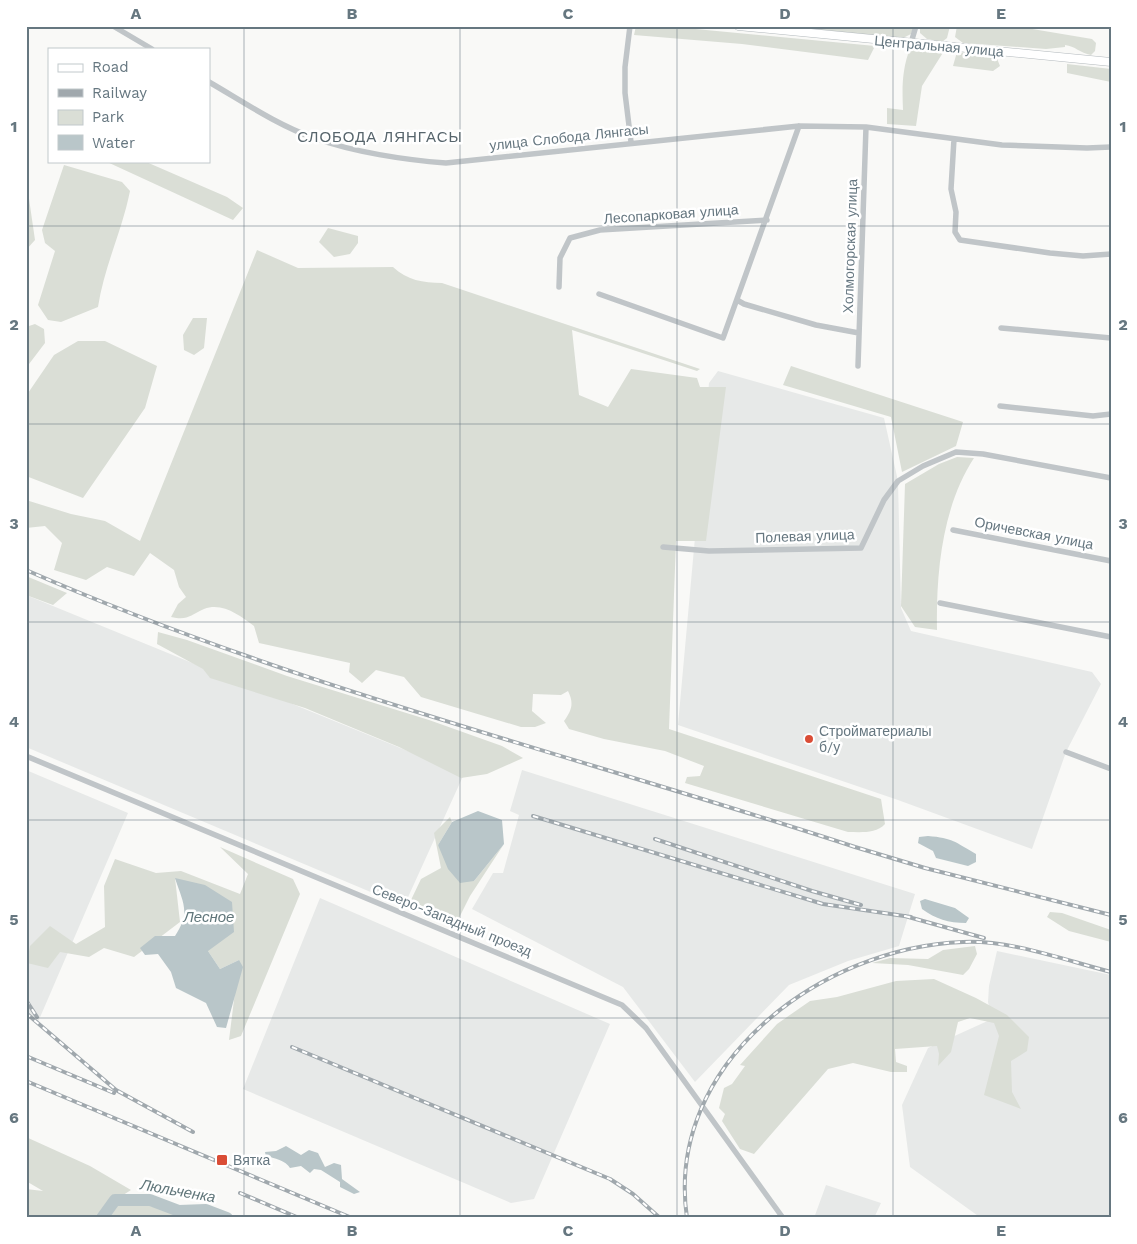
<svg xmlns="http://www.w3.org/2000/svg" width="1137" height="1244" viewBox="0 0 1137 1244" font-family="'Work Sans',sans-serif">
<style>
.built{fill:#e7e9e8}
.green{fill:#daded6}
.water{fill:#b9c6c9}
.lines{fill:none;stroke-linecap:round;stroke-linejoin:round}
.river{stroke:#b9c6c9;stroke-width:12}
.secondary-casing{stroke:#b3b9bd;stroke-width:9}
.street{stroke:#c0c5c8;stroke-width:5.5}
.secondary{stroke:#fff;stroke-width:8}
.rail-casing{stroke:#a0a8ad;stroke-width:4}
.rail{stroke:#fff;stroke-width:2;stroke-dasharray:5.5;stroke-linecap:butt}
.grid{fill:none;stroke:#667780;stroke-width:1;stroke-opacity:0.55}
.poi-dot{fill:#da4d36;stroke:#fff;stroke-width:2}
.labels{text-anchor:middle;stroke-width:5;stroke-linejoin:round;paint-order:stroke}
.street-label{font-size:14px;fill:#667780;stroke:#fff}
.poi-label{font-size:14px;fill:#667780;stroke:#fff;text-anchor:start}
.neighbourhood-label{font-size:15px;letter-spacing:1px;fill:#57656c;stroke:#fff}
.water-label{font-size:15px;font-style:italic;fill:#60767a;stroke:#fff}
.neatline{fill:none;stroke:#667780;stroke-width:2}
.grid-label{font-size:16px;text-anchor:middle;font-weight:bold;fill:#667780}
</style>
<rect width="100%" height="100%" fill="#f9f9f7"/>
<path class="built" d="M718 371 884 418 898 481 901 608 911 631 1092 672 1101 684 1066 752 1032 849 898 800 678 725 709 383Z
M26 595 464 774 404 906 26 747Z
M26 770 128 813 38 1022 26 1017Z
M522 770 915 894 899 946 848 961 789 985 695 1082 623 987 472 909 493 873H503L519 815 510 811Z
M320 898 610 1024 534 1199 511 1203 243 1089Z
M997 951 1111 975V1218H981L910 1167 902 1105 928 1048 992 1019 988 1002 989 986Z
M826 1185 881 1203 874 1218H814Z"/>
<path class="green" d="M636 26H664L875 46 868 60 742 44 634 35Z
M782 26H914L911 34 903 38Z
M920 26H950L947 38 942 42 927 39 920 33Z
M957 26H1014L1092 39 1096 43 1095 51 1091 55C1080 53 1075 46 1065 45V47L1046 49 963 43 955 37Z
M910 48 944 51 922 86 916 126 887 124V108L903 110C902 87 902 70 910 48Z
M957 52 996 56 1000 66 993 71 953 66Z
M1067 64 1111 69V82L1067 73Z
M105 161H144L227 197 243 208 233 220Z
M64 165 122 182 130 191C122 231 104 267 98 307L61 322 48 320 38 305 55 251 45 243 42 230Z
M26 178 35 240 26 250Z
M328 228 358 236V243L350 254 334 257 319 242Z
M257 250 298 268 393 267C407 280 423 283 442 283L700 369 697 371 572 330 579 395 608 407 631 369 697 378 700 387H726L706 541H676L669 729 881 799 885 824C876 834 860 832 848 832L685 783 687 777 700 776 704 766 665 751 604 739 569 729 564 721C572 710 574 703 568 691L561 695 533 694 532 711 546 723 535 727H521L421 697 404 677 376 670 362 683 349 672 350 663 259 643 254 626C240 616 223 602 204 609 190 615 188 621 171 617L178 604 186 597 179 587 174 570 150 553 134 576 107 567 86 580 54 570 62 543 45 526 26 528V500L71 514 105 521 140 541Z
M193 318H207L204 348 194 355 184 350 183 335Z
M35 324 44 329 45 343 26 368V327Z
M78 341H105L157 366 145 408 83 498 26 476V396L54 355Z
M791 366 963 422 956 446 902 472 891 417 783 385Z
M957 457 974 458C942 507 936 573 937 630L915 627 901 606 905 484 939 464Z
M26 576 67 593 53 605 26 595Z
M158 632 187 640 287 676 429 720 502 746 523 758 487 774 461 778 399 747 305 708 210 678 203 669 157 644Z
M450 817 452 822 438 845 474 881 504 844 470 896 457 922 442 918 411 900 421 879 441 868 434 833Z
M220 847 293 879 300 894 241 1036 229 1040 239 960 220 969 208 951 175 878 180 922 134 957 104 948 89 957 60 952 48 968 27 963 30 946 50 926 76 944 105 927 104 886 115 859 156 873 181 871 240 894 248 874Z
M1050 912 1062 913 1111 930V942L1069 931 1047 917Z
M975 946 977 954 969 969 963 975 908 965 872 963 890 958 928 959 943 950Z
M934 979 976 998 1007 1015 1029 1037 1027 1051 1011 1061 1012 1092 1021 1109 984 1095 999 1036 994 1023 970 1018 958 1022 951 1052 938 1066 939 1054 937 1046 895 1049 896 1062 907 1066V1072H891L853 1063 828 1069 754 1154 740 1149 722 1121 725 1114 719 1108 724 1088 732 1084 745 1066 740 1065 777 1024 810 1001 837 997 896 981Z
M26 1137 90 1166 131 1190 120 1197 125 1203 150 1206 208 1218H26V1189L43 1191 26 1181Z"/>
<path class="water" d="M478 811 502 820 504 844 474 881 460 883 448 869 438 845 452 822Z
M928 836C953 838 955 842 976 854V862L968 866 936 858 933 851 918 843 919 837Z
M175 878 205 885 232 902 234 932 208 951 220 969 239 960 243 967 226 1028 217 1027 206 1003 176 988 171 972 158 954 145 955 140 948 155 936H175C191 912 183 903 175 878Z
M925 899 955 908 969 918 966 923C948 923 936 919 922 909L920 901Z
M286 1146 301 1155 309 1150 318 1153 325 1167 334 1163 341 1165 342 1179 360 1192 354 1194 340 1187V1182L321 1170 314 1169 310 1173 301 1166 290 1168C286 1161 274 1157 266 1157L265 1152 276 1151Z"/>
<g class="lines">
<path class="river" d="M102 1218 115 1200H150L179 1211 206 1210 227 1218"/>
<g class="secondary-casing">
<path id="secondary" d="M738 26 1111 62"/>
</g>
<path class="street" d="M113 26 152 49
M630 26 625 67V93L631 142
M911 43 916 26
M209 82C242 101 277 125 314 138 353 152 405 160 446 163L799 126 866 127 1002 145 1087 148 1111 147
M954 139 951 189 956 212 955 232 960 240 1050 253 1083 256 1111 254
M559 287 560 258 570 238 600 230 767 220
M599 294 723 338 799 126
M737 300 744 304 816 325 859 333
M1001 328 1111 338
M858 366 866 127
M1000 406 1093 416 1111 414
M953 530 1111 561
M663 547 709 551 861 548 884 500 898 481 923 466 956 452 983 454 1111 478
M940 603 1111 637
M1066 752 1111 769
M26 756 622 1005 646 1028 783 1218"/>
<use href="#secondary" class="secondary"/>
<g class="rail-casing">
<path id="rail" d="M26 570C293 687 578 756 855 847L925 868 1111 915
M533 816 823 904 911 917
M655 839 812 891 861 905
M905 916 984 938
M26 1000 37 1017
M26 1013 116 1090 193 1132
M292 1047 610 1179 633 1194 660 1218
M26 1056 114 1093
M26 1081 352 1218
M240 1193 299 1218
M687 1218C664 1063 822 947 963 942 1012 940 1064 960 1111 972"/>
</g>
<use href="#rail" class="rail"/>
</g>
<path class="grid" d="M244 26V1218M460 26V1218M677 26V1218M893 26V1218M26 226H1111M26 424H1111M26 622H1111M26 820H1111M26 1018H1111"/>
<g class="poi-dot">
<circle cx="809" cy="739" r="5"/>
<rect x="216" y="1154" width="12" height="12" rx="2.5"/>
</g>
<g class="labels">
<g class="street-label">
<text transform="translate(939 46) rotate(5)" y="5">Центральная улица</text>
<text transform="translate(569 137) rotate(-6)" y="5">улица Слобода Лянгасы</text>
<text transform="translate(671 214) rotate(-4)" y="5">Лесопарковая улица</text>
<text transform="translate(850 246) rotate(-88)" y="5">Холмогорская улица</text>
<text transform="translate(1034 533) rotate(11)" y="5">Оричевская улица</text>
<text transform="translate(805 536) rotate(-2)" y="5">Полевая улица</text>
<text transform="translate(452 920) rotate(22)" y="5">Северо-Западный проезд</text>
</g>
<g class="poi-label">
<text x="819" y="736">Стройматериалы<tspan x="819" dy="16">б/у</tspan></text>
<text x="233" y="1165">Вятка</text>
</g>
<g class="neighbourhood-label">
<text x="380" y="142">СЛОБОДА ЛЯНГАСЫ</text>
</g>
<g class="water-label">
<text x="209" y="922">Лесное</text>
<text transform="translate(178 1191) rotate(10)" y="5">Люльченка</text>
</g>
</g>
<rect width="1137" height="1244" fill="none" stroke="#ffffff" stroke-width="55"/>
<rect x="48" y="48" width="162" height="115" fill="#ffffff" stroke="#c2c9cc"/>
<rect x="58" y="64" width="25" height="8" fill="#ffffff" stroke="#c2c9cc"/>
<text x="92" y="72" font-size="15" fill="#667780">Road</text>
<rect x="58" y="89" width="25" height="8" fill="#a0a8ad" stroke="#c2c9cc"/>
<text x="92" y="98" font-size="15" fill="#667780">Railway</text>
<rect x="58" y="110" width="25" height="15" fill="#daded6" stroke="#c2c9cc"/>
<text x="92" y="122" font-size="15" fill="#667780">Park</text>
<rect x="58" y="135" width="25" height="15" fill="#b9c6c9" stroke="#c2c9cc"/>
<text x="92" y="148" font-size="15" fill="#667780">Water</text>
<rect x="28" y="28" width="1082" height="1188" class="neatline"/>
<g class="grid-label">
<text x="136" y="19">A</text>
<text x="352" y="19">B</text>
<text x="568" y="19">C</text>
<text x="785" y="19">D</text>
<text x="1001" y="19">E</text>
<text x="14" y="132">1</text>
<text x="1123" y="132">1</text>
<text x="14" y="330">2</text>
<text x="1123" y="330">2</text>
<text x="14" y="529">3</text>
<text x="1123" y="529">3</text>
<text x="14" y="727">4</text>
<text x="1123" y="727">4</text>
<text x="14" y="925">5</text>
<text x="1123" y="925">5</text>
<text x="14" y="1123">6</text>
<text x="1123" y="1123">6</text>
<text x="136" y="1236">A</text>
<text x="352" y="1236">B</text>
<text x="568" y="1236">C</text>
<text x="785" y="1236">D</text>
<text x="1001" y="1236">E</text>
</g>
</svg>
